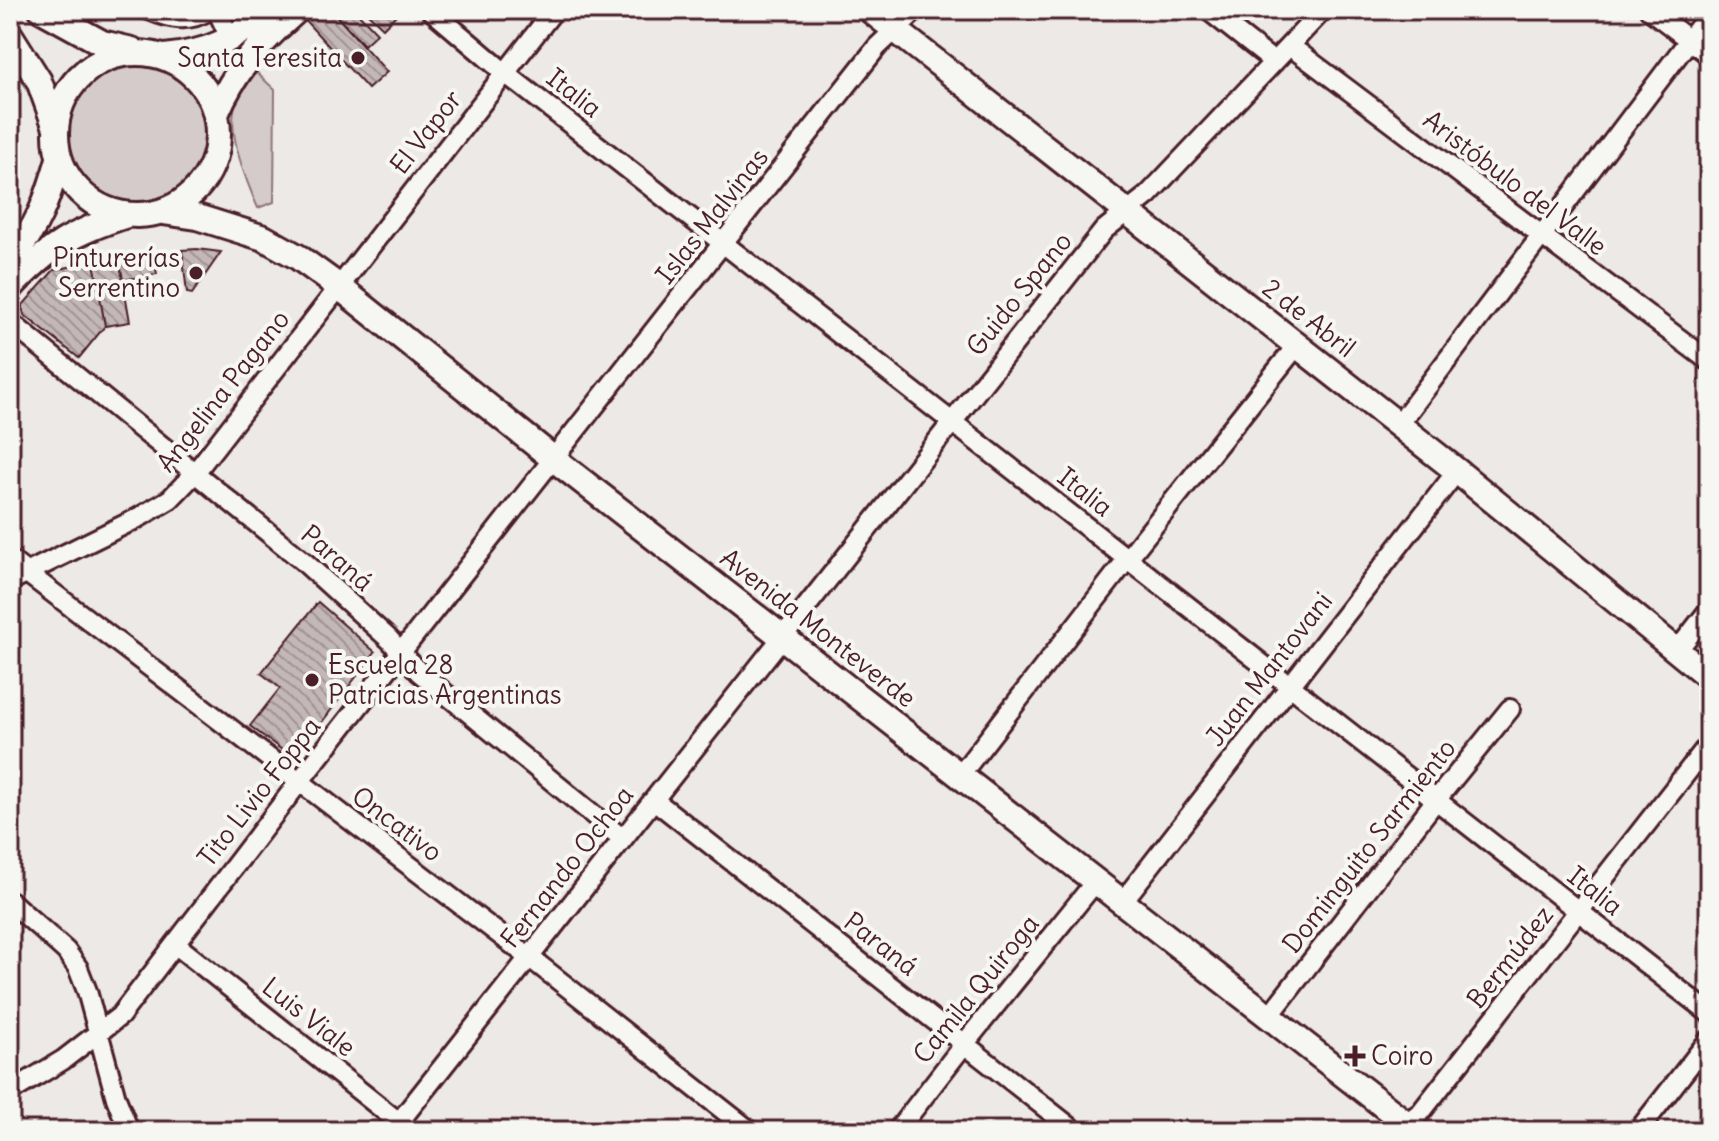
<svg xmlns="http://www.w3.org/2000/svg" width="1719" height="1141" viewBox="0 0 1719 1141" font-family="Delius,sans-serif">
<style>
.green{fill:#d4cbca;stroke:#8f757a;stroke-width:2}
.building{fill:url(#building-back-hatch);stroke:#4a1f2b;stroke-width:2}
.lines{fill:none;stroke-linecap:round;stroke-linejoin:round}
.minor-casing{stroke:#4a1f2b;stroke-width:24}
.major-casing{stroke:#4a1f2b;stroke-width:30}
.minor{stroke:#f6f6f2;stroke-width:18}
.major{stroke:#f6f6f2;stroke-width:24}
.poi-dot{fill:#4a1f2b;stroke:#f6f6f2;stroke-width:3}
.labels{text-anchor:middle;stroke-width:8;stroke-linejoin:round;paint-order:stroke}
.poi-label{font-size:26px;fill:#4a1f2b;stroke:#f6f6f2;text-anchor:end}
.street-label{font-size:26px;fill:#4a1f2b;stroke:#f6f6f2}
</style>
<defs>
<pattern id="building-back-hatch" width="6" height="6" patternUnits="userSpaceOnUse" patternTransform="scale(2)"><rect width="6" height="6" fill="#c4b7b7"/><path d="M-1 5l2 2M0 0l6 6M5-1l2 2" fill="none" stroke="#a19495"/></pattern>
</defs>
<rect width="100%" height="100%" fill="#ece9e6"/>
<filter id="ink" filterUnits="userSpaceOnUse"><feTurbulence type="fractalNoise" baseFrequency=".0125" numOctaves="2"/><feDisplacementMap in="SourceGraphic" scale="16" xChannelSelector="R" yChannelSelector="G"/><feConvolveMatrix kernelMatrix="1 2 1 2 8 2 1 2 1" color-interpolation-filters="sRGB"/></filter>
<g filter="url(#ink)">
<path class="green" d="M63 135a75 75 0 1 1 150 0a75 75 0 1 1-150 0Z
M256 72 275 90 274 202 258 208C247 183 223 125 238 98 243 89 250 81 256 72Z"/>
<path class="building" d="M310 10H331L387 72 368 89 302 17Z
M331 10H355L377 33 364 45Z
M364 10H398L400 11 383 28Z
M197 249 221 252 192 294 187 293 182 250Z
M153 252 157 274 123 280 119 258Z
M119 258 130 322 105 326 94 262Z
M94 262 105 326 79 358 24 315 22 306 54 270Z
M318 602 375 652 294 759 250 726 280 688 261 673Z"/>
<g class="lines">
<g class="minor-casing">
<path id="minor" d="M149 10C170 19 189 23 209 10
M217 10 231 40
M431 10 505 73 1709 1013
M1208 10 1274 62
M1650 10 1709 55
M1290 46 1709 361
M10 322 303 561 389 639 419 672 623 839
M1399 424 1709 14
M10 560 529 957 750 1131
M10 581 138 518 170 499 194 474 554 10
M1677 651 1709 610
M961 774 1128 558 1298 344
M654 800 1075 1131
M10 901 66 951 78 968 87 991 116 1098 129 1131
M1123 901 1457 471
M175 944 410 1131
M1270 1015 1436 800 1510 709
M10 1092 63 1060 120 1016 299 782 877 47 916 10
M392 1131 1104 230 1148 195 1323 10
M897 1131 965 1043 1096 881
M1396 1131 1421 1112 1709 744
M1638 1131 1709 1040"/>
</g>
<g class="major-casing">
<path id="major" d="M42 10 102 43 132 50
M870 10 1457 471 1709 677
M10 35 39 81 56 128
M56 134a81 81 0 1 1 162 0a81 81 0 1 1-162 0Z
M165 57C211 52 233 41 268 10
M216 114C234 70 262 41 297 10
M163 212 197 217 264 238 298 257 338 286 555 460 1416 1131
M10 259C38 229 48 197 59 159
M10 288C49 246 73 232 127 215"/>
</g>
<use href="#minor" class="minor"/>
<use href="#major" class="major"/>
</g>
</g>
<g class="poi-dot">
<circle cx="358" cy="58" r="8"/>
<circle cx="196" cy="273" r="8"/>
<circle cx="312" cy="680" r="8"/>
<path d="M1351 1044h8v8h8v8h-8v8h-8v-8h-8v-8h8z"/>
</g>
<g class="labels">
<g class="poi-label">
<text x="342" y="67">Santa Teresita</text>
<text x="180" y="267">Pinturerías<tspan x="180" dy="30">Serrentino</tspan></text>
<text x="328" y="674" text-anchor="start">Escuela 28<tspan x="328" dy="30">Patricias Argentinas</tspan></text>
<text x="1371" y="1065" text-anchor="start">Coiro</text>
</g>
<g class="street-label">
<text transform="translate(574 93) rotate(38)" y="9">Italia</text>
<text transform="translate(426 132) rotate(-52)" y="9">El Vapor</text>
<text transform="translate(1515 183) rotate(37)" y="9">Aristóbulo del Valle</text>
<text transform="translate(712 216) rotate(-52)" y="9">Islas Malvinas</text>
<text transform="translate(1019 294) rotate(-51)" y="9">Guido Spano</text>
<text transform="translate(1309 318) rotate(38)" y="9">2 de Abril</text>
<text transform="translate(223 391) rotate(-52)" y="9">Angelina Pagano</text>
<text transform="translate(1085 492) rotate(38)" y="9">Italia</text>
<text transform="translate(337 558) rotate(41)" y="9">Paraná</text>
<text transform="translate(818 628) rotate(38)" y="9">Avenida Monteverde</text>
<text transform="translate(1269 669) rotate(-52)" y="9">Juan Mantovani</text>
<text transform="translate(259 792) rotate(-52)" y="9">Tito Livio Foppa</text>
<text transform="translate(397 824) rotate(37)" y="9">Oncativo</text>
<text transform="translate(1369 846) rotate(-52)" y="9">Dominguito Sarmiento</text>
<text transform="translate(567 867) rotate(-52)" y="9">Fernando Ochoa</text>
<text transform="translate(1595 891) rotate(38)" y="9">Italia</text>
<text transform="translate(881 944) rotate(38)" y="9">Paraná</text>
<text transform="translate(1510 957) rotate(-52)" y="9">Bermúdez</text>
<text transform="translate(976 989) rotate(-51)" y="9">Camila Quiroga</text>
<text transform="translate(309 1017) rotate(38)" y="9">Luis Viale</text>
</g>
</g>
<rect width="1719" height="1141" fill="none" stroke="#f6f6f2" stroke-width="40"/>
<rect x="20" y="20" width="1679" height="1101" fill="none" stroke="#4a1f2b" stroke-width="3" filter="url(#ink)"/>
</svg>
